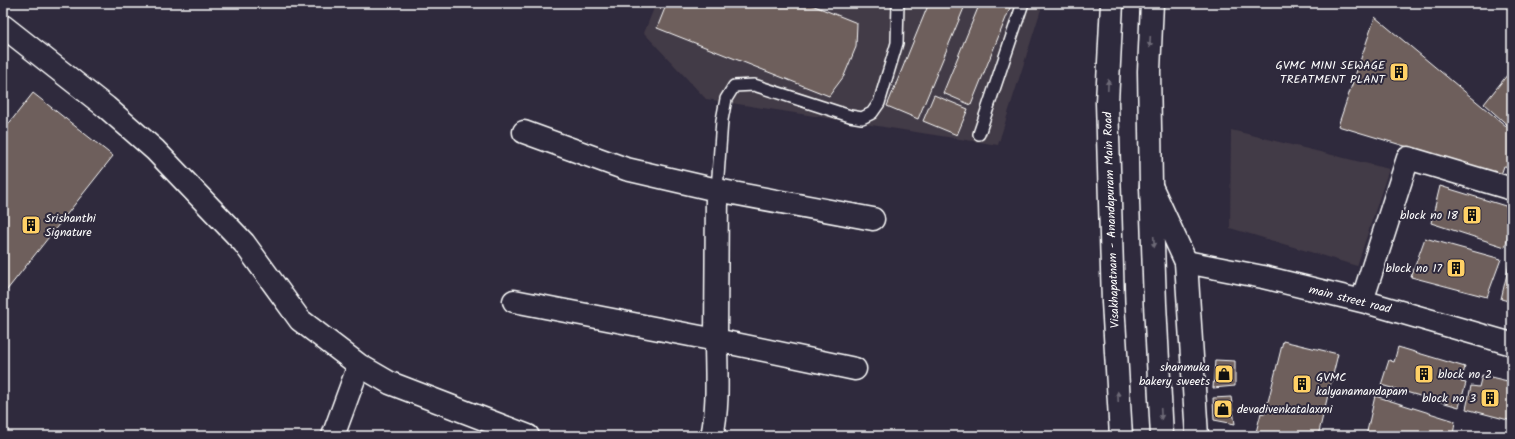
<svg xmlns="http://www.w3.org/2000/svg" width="1515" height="439" viewBox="0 0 1515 439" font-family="Kalam,sans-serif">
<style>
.built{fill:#423a46}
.building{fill:#6e5f5c;stroke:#fff}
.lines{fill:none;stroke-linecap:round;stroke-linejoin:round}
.service-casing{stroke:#fff;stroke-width:14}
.minor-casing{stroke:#fff;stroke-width:25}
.tertiary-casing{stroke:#fff;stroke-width:25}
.primary-casing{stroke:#fff;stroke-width:25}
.service{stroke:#2f2a3d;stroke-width:11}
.minor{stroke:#2f2a3d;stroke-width:22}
.tertiary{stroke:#2f2a3d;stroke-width:22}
.primary{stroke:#2f2a3d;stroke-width:22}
.oneway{fill:#6d6a77}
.labels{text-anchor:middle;stroke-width:4;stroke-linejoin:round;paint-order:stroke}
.poi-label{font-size:12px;fill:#fff;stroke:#2f2a3d;text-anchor:end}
.street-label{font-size:12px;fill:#fff;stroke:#2f2a3d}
</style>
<rect width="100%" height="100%" fill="#2f2a3d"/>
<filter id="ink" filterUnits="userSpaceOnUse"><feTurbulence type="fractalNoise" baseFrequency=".025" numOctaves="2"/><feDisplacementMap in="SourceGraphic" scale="8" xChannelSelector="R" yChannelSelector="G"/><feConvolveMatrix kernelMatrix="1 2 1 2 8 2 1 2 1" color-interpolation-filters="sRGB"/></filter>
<g filter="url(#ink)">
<path class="built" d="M656 3H1043L998 145 706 99 644 33Z
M1231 130 1389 169 1357 266 1230 228Z"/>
<path class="building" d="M667 3H807L857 23 856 47 844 76 829 96 657 28Z
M929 3H966L918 119 887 106Z
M980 3H1012L971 105 943 93Z
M1375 17 1512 131V167L1504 166 1501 175 1338 126Z
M1512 69V129L1484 104Z
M33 93 113 156 3 295V131Z
M934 95 968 109 957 135 923 121Z
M1440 186 1512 208V223L1505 247 1431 223Z
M1425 238 1501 259 1487 297 1411 277Z
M1509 265 1512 266V302L1501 299Z
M1283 341 1338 354 1318 436H1255L1261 413 1265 414Z
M1398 347 1465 367 1461 382 1466 383 1459 407 1381 385 1389 360 1394 362Z
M1215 360 1235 361V386L1213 388Z
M1482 375 1512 382V421L1466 409 1471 386 1479 387Z
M1375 396 1455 421 1453 436H1366Z
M1231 397 1235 424 1214 420 1213 398Z"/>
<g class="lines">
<g class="service-casing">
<path id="service" d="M979 134 1023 3
M717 190 722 120 726 99 734 86 754 85 850 116 862 118 872 113 879 103 897 43 898 3"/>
</g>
<g class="minor-casing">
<path id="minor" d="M3 26 106 107 155 150 244 243 300 320 359 365 390 383 528 436
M524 132 626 169 717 190 873 219
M1186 262 1263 277 1362 301 1512 344
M514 301 716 340 855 369
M1362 301 1408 158 1512 189
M333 436 359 365
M712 436C719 404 716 372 716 339 716 290 717 240 717 190"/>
</g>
<g class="tertiary-casing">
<path id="tertiary" d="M1151 186 1186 262 1197 436"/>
</g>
<g class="primary-casing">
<path id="primary" d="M1112 3 1107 102 1113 302 1121 436
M1152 3 1149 71 1151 186 1155 304 1162 436"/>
</g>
<use href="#service" class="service"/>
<use href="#minor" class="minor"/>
<use href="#tertiary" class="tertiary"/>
<use href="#primary" class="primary"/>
</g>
<defs><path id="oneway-solid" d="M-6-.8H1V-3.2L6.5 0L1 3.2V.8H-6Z"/></defs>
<g class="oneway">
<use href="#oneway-solid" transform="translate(1150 42) rotate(93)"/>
<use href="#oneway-solid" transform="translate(1108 85) rotate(-88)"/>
<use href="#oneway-solid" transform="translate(1154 242) rotate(87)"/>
<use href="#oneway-solid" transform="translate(1118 397) rotate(-93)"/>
<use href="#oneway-solid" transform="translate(1161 414) rotate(87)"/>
</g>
</g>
<defs>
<g id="building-square" transform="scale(1)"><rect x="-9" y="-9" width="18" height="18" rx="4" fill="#ffd166" stroke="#2f2a3d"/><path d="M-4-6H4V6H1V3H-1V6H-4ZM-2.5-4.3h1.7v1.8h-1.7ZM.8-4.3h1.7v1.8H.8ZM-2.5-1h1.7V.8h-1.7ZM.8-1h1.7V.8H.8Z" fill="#111"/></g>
<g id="shop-square" transform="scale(1)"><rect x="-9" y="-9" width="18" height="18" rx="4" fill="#ffd166" stroke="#2f2a3d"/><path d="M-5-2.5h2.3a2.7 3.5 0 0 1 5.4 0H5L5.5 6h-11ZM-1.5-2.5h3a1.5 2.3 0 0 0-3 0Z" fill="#111"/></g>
</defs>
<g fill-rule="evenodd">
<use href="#building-square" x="1399" y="72"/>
<use href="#building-square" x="1472" y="215"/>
<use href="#building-square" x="31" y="225"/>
<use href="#building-square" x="1456" y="268"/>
<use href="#shop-square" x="1224" y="374"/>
<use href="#building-square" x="1424" y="374"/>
<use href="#building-square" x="1302" y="384"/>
<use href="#building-square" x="1490" y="398"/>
<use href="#shop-square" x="1223" y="409"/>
</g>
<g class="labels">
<g class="poi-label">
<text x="1385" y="69">GVMC MINI SEWAGE<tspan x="1385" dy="14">TREATMENT PLANT</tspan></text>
<text x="1458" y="219">block no 18</text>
<text x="45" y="222" text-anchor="start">Srishanthi<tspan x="45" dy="14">Signature</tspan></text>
<text x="1442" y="272">block no 17</text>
<text x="1210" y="371">shanmuka<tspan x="1210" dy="14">bakery sweets</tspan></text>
<text x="1438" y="378" text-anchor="start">block no 2</text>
<text x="1316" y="381" text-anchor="start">GVMC<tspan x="1316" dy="14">kalyanamandapam</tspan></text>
<text x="1476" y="402">block no 3</text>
<text x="1237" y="413" text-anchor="start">devadivenkatalaxmi</text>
</g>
<g class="street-label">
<text transform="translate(1111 220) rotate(-92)" y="4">Visakhapatnam - Anandapuram Main Road</text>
<text transform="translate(1350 299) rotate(14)" y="4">main street road</text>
</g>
</g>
<rect width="1515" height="439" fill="none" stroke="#2f2a3d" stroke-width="16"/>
<rect x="8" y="8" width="1499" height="423" fill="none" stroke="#fff" stroke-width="1.5" filter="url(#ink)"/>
</svg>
